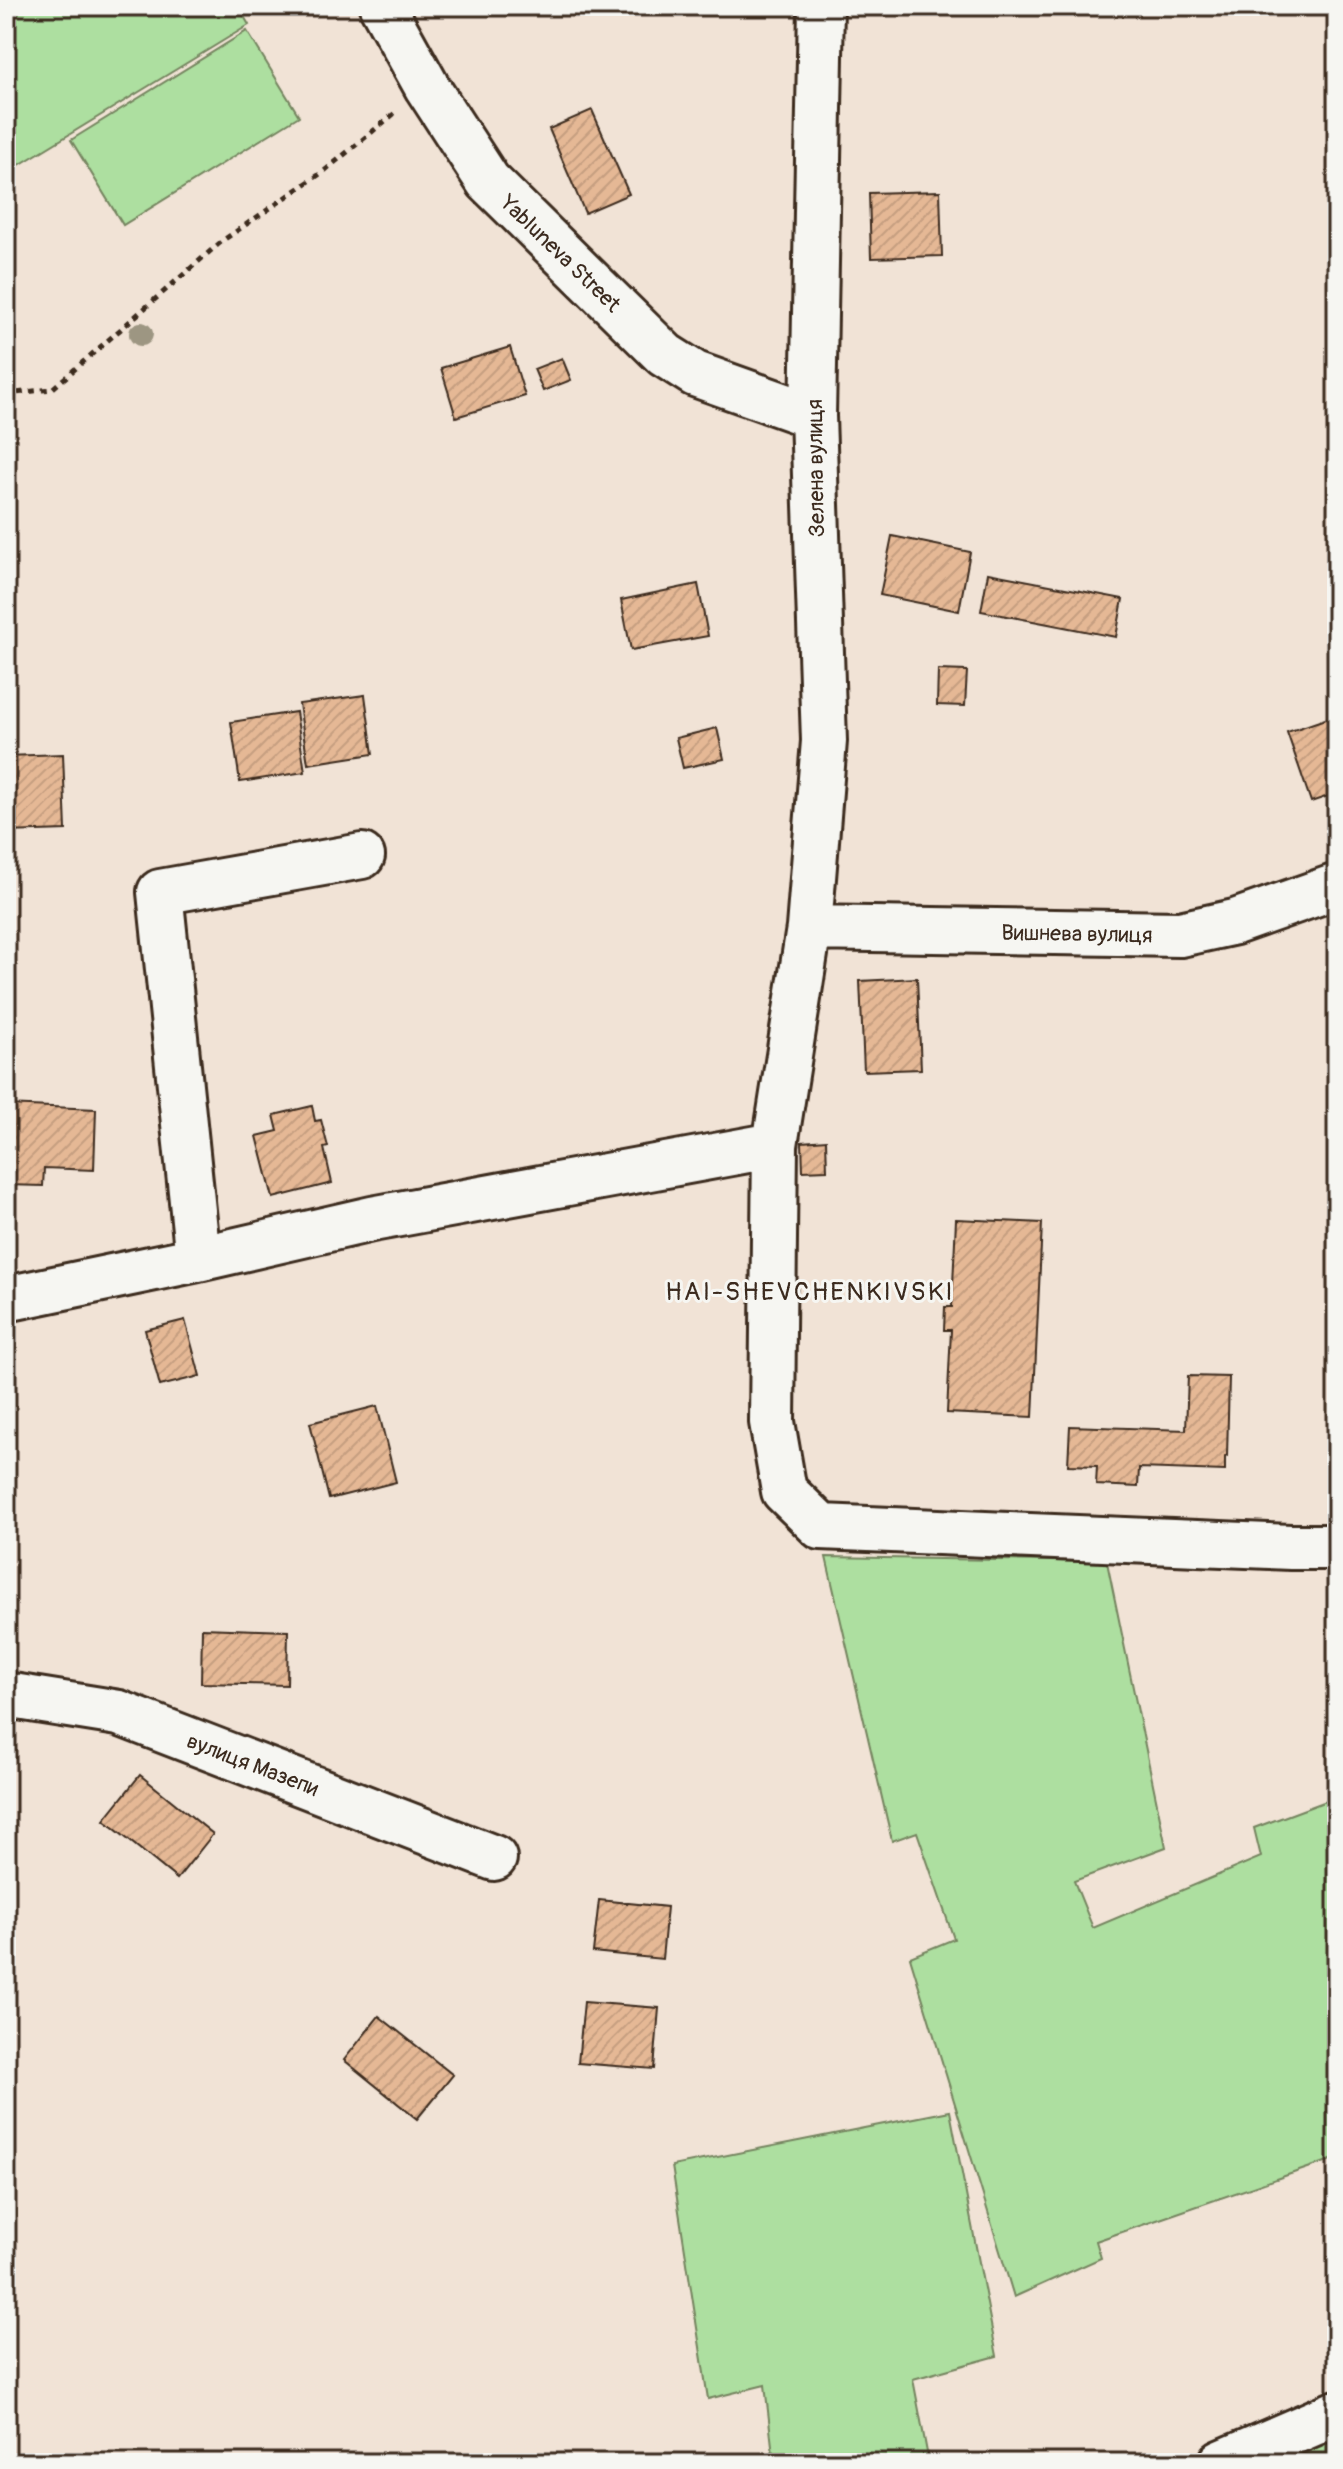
<svg xmlns="http://www.w3.org/2000/svg" width="1343" height="2469" viewBox="0 0 1343 2469" font-family="Pangolin,sans-serif">
<style>
.garden{fill:#addfa0;stroke:#74845f;stroke-width:2}
.building{fill:url(#building-hatch);stroke:#3b2a1e;stroke-width:2}
.lines{fill:none;stroke-linecap:round;stroke-linejoin:round}
.minor-casing{stroke:#3b2a1e;stroke-width:50}
.path{stroke:#3b2a1e;stroke-width:5;stroke-dasharray:6 6;stroke-linecap:butt}
.minor{stroke:#f6f6f2;stroke-width:44}
.tree{fill:#9d9682}
.labels{text-anchor:middle;stroke-width:6;stroke-linejoin:round;paint-order:stroke}
.street-label{font-size:22px;fill:#3b2a1e;stroke:#f6f6f2}
.quarter-label{font-size:26px;letter-spacing:2px;fill:#3b2a1e;stroke:#f6f6f2}
</style>
<defs>
<pattern id="building-hatch" width="6" height="6" patternUnits="userSpaceOnUse" patternTransform="scale(2)"><rect width="6" height="6" fill="#e5b895"/><path d="M-1 1l2-2M0 6l6-6M5 7l2-2" fill="none" stroke="#c59e80"/></pattern>
</defs>
<rect width="100%" height="100%" fill="#f1e3d6"/>
<filter id="ink" filterUnits="userSpaceOnUse"><feTurbulence type="fractalNoise" baseFrequency=".0125" numOctaves="2"/><feDisplacementMap in="SourceGraphic" scale="16" xChannelSelector="R" yChannelSelector="G"/><feConvolveMatrix kernelMatrix="1 2 1 2 8 2 1 2 1" color-interpolation-filters="sRGB"/></filter>
<g filter="url(#ink)">
<path class="garden" d="M6 6H238L249 25 6 173Z
M247 31 299 116 123 225 71 140Z
M826 1557 1107 1562 1166 1847 1074 1881 1093 1928 1261 1857 1254 1828 1337 1797V2158L1096 2241 1101 2258 1014 2297 910 1957 954 1939 917 1832 892 1841Z
M950 2111 997 2356 913 2379 929 2463H774L765 2385 708 2399 672 2166Z
M1337 2431V2463H1257Z"/>
<path class="building" d="M592 110 629 194 585 213 549 129Z
M940 191 942 256 871 258 869 193Z
M510 347 525 396 456 417 441 368Z
M562 358 571 380 543 391 534 369Z
M892 536 970 552 959 611 880 595Z
M988 573 1123 599 1116 637 981 611Z
M698 584 708 636 631 650 621 600Z
M938 670 967 671 965 706 937 705Z
M365 695 373 754 308 764 299 704Z
M296 712 305 772 240 782 231 722Z
M1337 715V793L1311 802 1287 732Z
M717 728 724 759 683 768 676 738Z
M63 754 66 830 7 832 6 756Z
M917 978 921 1069 864 1071 860 981Z
M6 1105 96 1109 94 1170 44 1168 43 1186 6 1185Z
M312 1106 315 1121 321 1120 328 1147 324 1148 332 1183 273 1198 257 1136 278 1131 274 1115Z
M826 1140 827 1170 803 1171 802 1142Z
M956 1219 1042 1223 1033 1417 947 1413 951 1330H944L945 1307H952Z
M185 1320 200 1376 160 1386 145 1330Z
M1188 1376 1229 1377 1227 1456 1225 1457V1471L1139 1468 1138 1487 1096 1485 1097 1466 1068 1465 1070 1426 1186 1430Z
M377 1406 396 1482 329 1499 310 1423Z
M202 1628 288 1631 287 1685 201 1683Z
M140 1775 213 1834 177 1879 104 1820Z
M599 1900 667 1907 662 1959 593 1952Z
M584 2002 659 2008 654 2069 578 2063Z
M379 2016 453 2075 417 2119 344 2060Z"/>
<g class="lines">
<g class="minor-casing">
<path id="minor" d="M382 6 427 87 488 181 665 355 695 374 813 416
M821 6 813 416 824 741 809 928 775 1145 772 1422 784 1491 821 1527 1291 1547H1337
M809 928 1180 934 1235 922 1337 886
M198 1259 160 892 362 856
M6 1299 198 1259 372 1219 775 1145
M6 1695 119 1713 494 1858
M1221 2463 1337 2413"/>
</g>
<path class="path" d="M6 394 52 389 222 241 323 172 395 113"/>
<use href="#minor" class="minor"/>
</g>
<circle class="tree" cx="141" cy="334" r="12"/>
</g>
<g class="labels">
<g class="street-label">
<text transform="translate(561 253) rotate(44)" y="8">Yabluneva Street</text>
<text transform="translate(815 468) rotate(-91)" y="8">Зелена вулиця</text>
<text transform="translate(1077 933) rotate(1)" y="8">Вишнева вулиця</text>
<text transform="translate(253 1764) rotate(21)" y="8">вулиця Мазепи</text>
</g>
<g class="quarter-label">
<text x="810" y="1300">HAI-SHEVCHENKIVSKI</text>
</g>
</g>
<rect width="1343" height="2469" fill="none" stroke="#f6f6f2" stroke-width="32"/>
<rect x="16" y="16" width="1311" height="2437" fill="none" stroke="#3b2a1e" stroke-width="3" filter="url(#ink)"/>
</svg>
